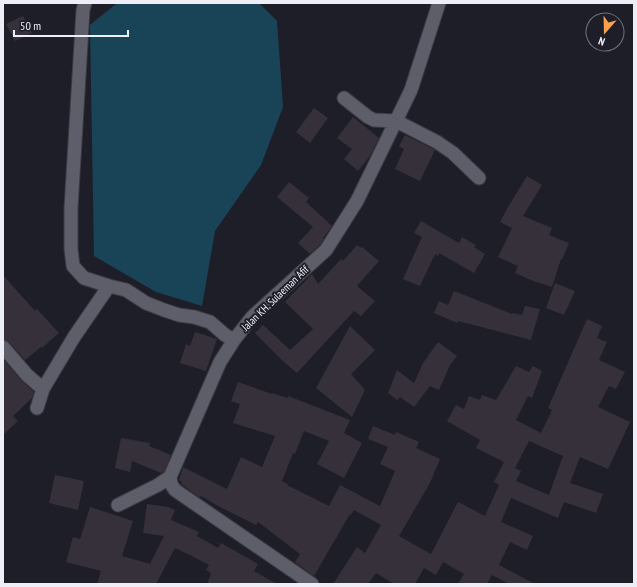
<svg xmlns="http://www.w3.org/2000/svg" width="637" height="587" viewBox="0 0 637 587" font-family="'PT Sans Narrow',sans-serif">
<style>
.water{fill:#194458}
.building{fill:#36303a;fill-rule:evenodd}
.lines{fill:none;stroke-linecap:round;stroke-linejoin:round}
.street-casing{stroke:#3b3b43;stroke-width:15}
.street{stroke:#5e5e6a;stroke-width:13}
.labels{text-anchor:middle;stroke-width:4;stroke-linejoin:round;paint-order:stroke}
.street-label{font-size:11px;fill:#eeeff6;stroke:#1e1e28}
</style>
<rect width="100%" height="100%" fill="#1e1e28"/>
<path class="water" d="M117 3H259L277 21 283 107 261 165 215 231 202 306 156 292 94 256 90 25Z"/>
<path class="building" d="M23 16 32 33 15 41 6 24Z
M314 108 328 118 310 143 296 132Z
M353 117 379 138 370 156 358 171 344 159 352 149 337 138Z
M405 135 435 150 420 181 395 169 404 149 399 146Z
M527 176 542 185 523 216 552 228 549 235 569 243 562 260 561 259 552 287 533 281 515 273 518 266 498 257 512 228 500 222 508 207Z
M289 182 309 198 306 202 332 226 323 238 324 239 320 245 310 254 298 243 313 227 277 197Z
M421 221 459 243 462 237 476 245 474 247 485 254 474 273 439 253 438 256 435 254 420 286 403 279 422 237 414 233Z
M357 245 361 248 362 247 379 261 357 286 375 301 361 316 354 311 297 373 285 363 255 333 263 325 290 350 313 329 285 302 312 274 318 284 341 259 343 261Z
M3 275 35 311 37 309 59 333 42 348 41 347 25 360 9 342 3 339Z
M555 283 575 291 564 315 546 308Z
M454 291 512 314 513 313 522 315 525 306 540 309 531 340 458 321 457 323 434 313 439 301 448 305Z
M587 319 602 326 597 338 607 342 599 360 625 372 616 389 609 386 598 407 630 422 608 469 580 457 570 483 603 494 596 513 564 502 558 518 511 498 501 522 533 536 527 550 510 542 499 565 535 584H509L492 575 487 584H458L464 574 443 562 436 575 424 568 415 584H394L376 573 368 584H333L357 547 365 553 381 525 354 510 351 515 350 514 314 576 295 562 300 554 258 522 256 525 220 507 201 496 200 497H199L181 484 182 482 179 480 183 467 227 489 241 457 262 467 275 436 233 423 240 404 231 401 238 382 272 394V393L288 398V396L350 420 344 433 362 443 344 478 317 464 329 441 304 431 295 454 293 453 282 481 288 484 287 485 329 506 340 485 380 506 395 471 380 464 388 447 368 439 373 426 395 435 396 432 419 442 416 448 440 459 430 483 399 536 431 554 458 502 485 516 499 485 494 482 504 462 476 448 480 440 447 421 456 405 464 409 469 396 480 400 482 395 496 400 516 366 529 372 533 366 542 371 532 398 528 396 516 420 541 433 552 410 548 408ZM529 441 563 456 549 495 516 481 521 471 515 468Z
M350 326 375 350 351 374 365 390 352 417 316 388Z
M195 332 217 339 206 371 180 363 186 344 190 346Z
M438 342 457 356 450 365 439 390 430 386 414 407 400 397 397 400 388 393 397 370 414 383 423 363Z
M3 359 21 380 34 392 32 398 13 416 18 421 3 435Z
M121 438 150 443 149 446 171 455 164 472 161 473 132 461 130 472 115 468Z
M55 475 84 481 78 510 49 503Z
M147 504 168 507 175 510 171 520 199 532 197 536 218 548 221 543 258 564 254 571 277 584H207L211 573 206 570 209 565 190 555 175 548 156 584H97L101 571 66 562 73 537 80 539 90 507 133 521 122 556 150 564 164 536 143 533Z"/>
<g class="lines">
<g class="street-casing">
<path id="street" d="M85 3 83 10 71 208V249L73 266 84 278 109 286 126 290 146 303 164 310 179 315 194 317 210 322 225 335 234 340
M344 98 368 117 374 120 396 121 437 142 453 153 479 178
M3 347 27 375 43 389
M37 408 43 389 74 337 109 286
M118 505 158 485 170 477
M312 584 175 490 171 484 170 477 220 362 234 340 252 317 326 250 357 201 411 90 439 3"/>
</g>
<use href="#street" class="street"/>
</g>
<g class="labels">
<g class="street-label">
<text transform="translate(275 298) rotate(-44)" y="4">Jalan KH. Sulaeman Afif</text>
</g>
</g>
<rect width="637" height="587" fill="none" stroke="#eeeff6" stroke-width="8"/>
<g transform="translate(605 32) rotate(200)"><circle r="19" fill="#1e1e28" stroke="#71727a"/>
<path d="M0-3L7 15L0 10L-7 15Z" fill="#f99f4e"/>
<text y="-6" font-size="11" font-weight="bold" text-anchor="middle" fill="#eeeff6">N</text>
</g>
<path d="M14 30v6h114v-6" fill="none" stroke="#eeeff6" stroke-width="2"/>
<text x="20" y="30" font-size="12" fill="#eeeff6" stroke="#1e1e28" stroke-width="3" paint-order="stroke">50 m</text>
</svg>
